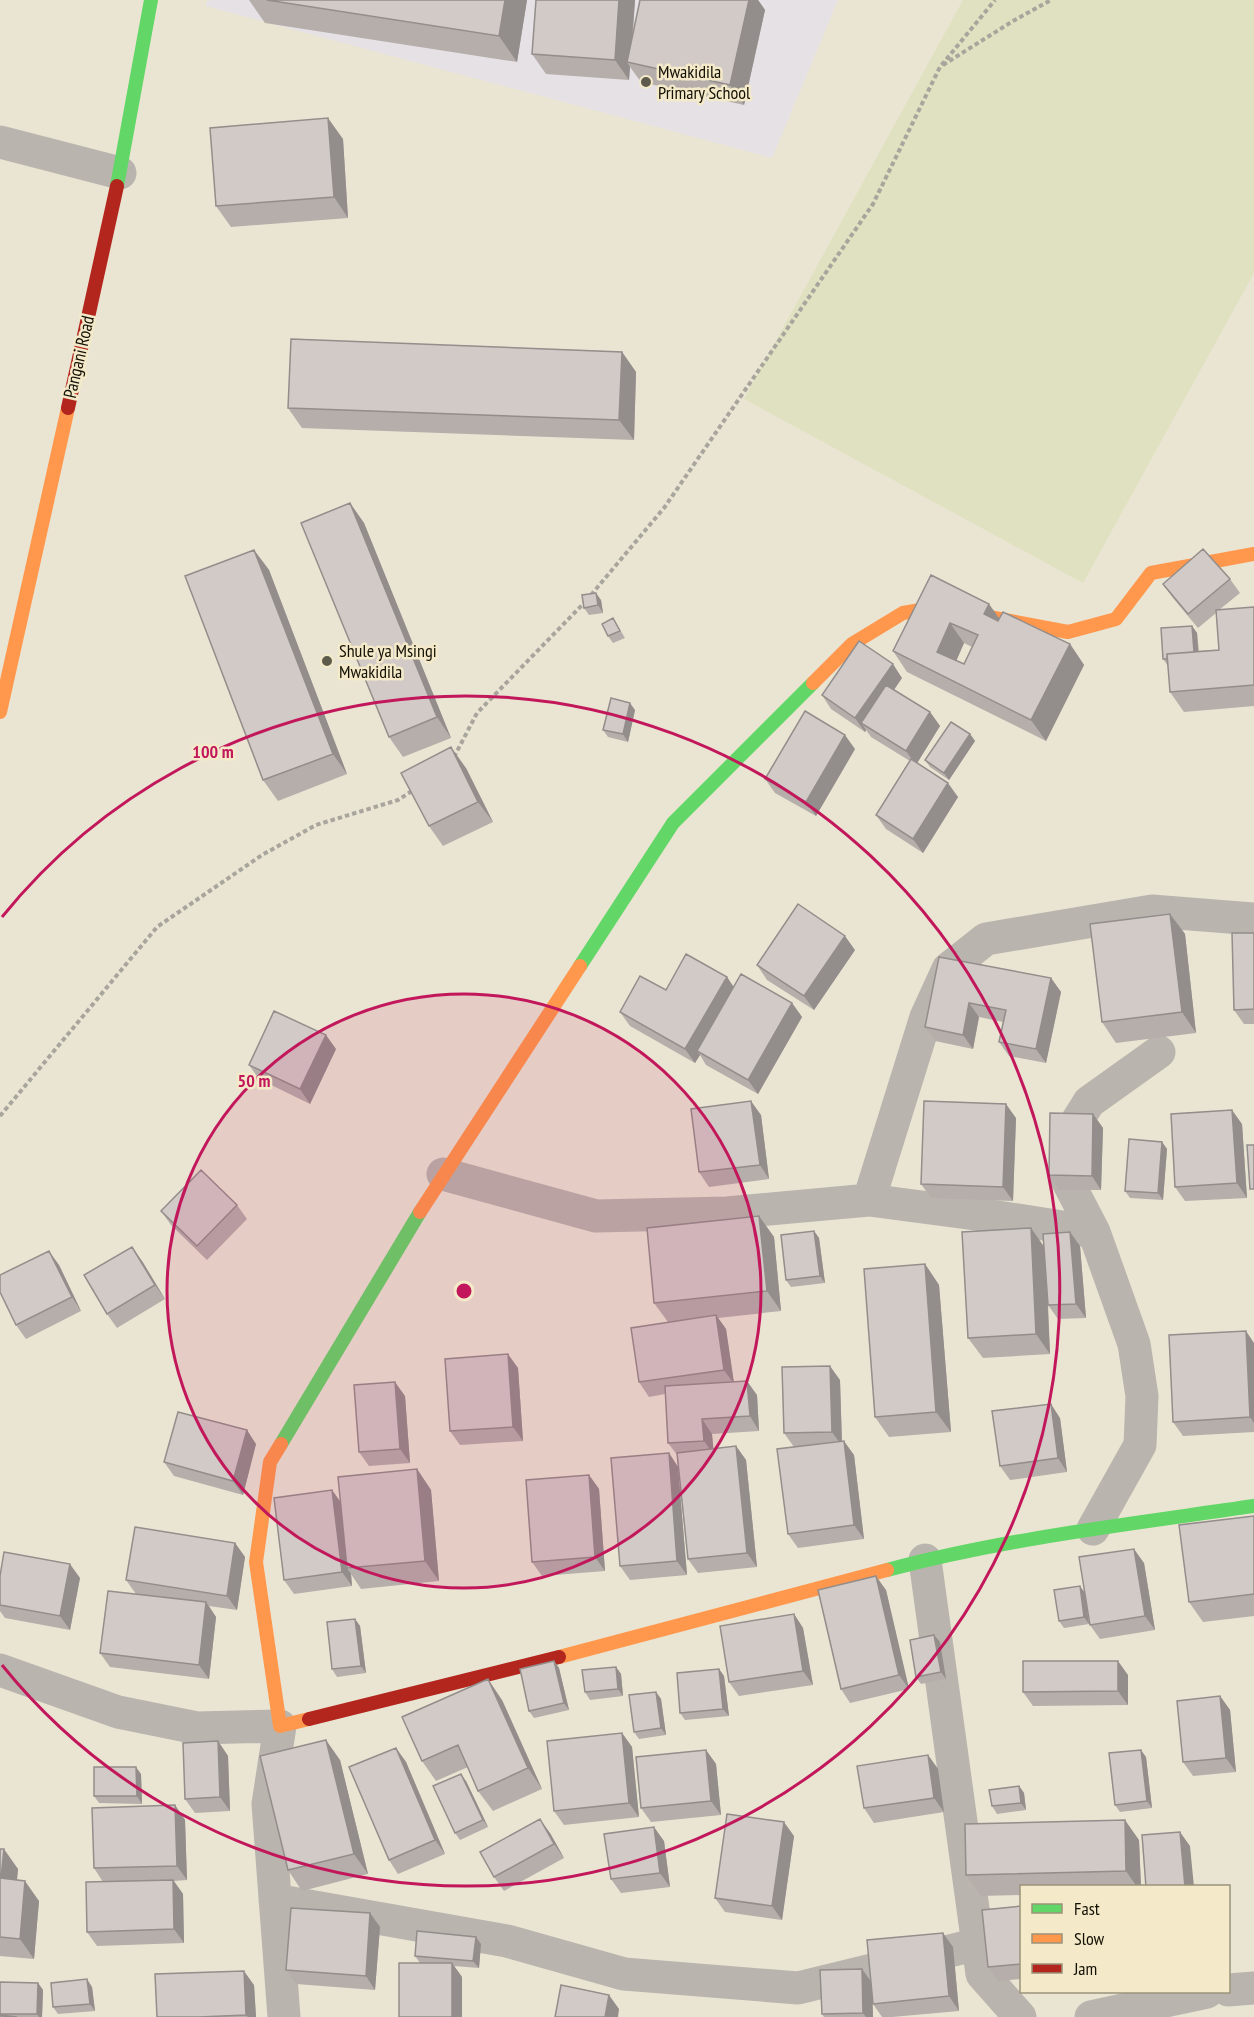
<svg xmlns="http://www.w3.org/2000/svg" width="1254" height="2017" viewBox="0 0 1254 2017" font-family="'PT Sans Narrow',sans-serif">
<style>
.education{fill:#e5e1e5}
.green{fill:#dfe1c0}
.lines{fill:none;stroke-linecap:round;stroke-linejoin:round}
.path{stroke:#a8a59d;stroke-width:4;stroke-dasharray:4.5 3;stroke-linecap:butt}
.street{stroke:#b9b5ae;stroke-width:33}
.fast{stroke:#63d668;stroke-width:14}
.slow{stroke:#ff974d;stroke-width:14}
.jam{stroke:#b3261e;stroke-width:14}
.wall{fill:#b5aeaa;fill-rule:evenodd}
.shaded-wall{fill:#938d8b}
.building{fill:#d2cac6;stroke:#938d8b;stroke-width:1.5;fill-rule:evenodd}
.ring{fill:none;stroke:#c2185b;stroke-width:3}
.poi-dot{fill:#5e5b4d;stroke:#f4eac9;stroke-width:2}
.labels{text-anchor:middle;stroke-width:5;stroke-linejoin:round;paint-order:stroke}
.poi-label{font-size:18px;fill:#131005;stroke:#f4eac9;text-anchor:start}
.street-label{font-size:18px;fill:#131005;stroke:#f4eac9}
.centre{fill:#c2185b;stroke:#f4eac9;stroke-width:3}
.ring-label{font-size:18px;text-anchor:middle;font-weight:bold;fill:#c2185b;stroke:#f4eac9;stroke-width:5;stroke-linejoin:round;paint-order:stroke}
</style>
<rect width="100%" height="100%" fill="#eae5d3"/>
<path class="education" d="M207 0H838L772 158 206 6Z"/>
<path class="green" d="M963 0H1254V273L1083 583 744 399Z"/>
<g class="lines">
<path class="path" d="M943 65 1013 21 1051 0
M591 595 664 508 873 204 940 67 995 0
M454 757 477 713 586 601
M0 1116 157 927 262 855 316 825 398 800 415 789"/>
<path class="street" d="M0 142 120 173
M443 1174 596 1216 727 1213 869 1200 998 1217 1094 1232
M869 1200 926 1017 948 969 986 939 1152 911 1254 919
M1093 1529 1140 1445 1142 1396 1134 1344 1094 1232 1067 1180 1066 1139 1089 1102 1159 1052
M925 1560 982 1974 1020 2017
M0 1670 118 1712 197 1728 280 1726 268 1804 284 2017
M275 1900 507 1941 624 1974 798 1988 978 1944
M1228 1990 1254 1988
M1091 2017 1207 1992"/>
<path class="fast" d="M117 186 151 0
M580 966 673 823 813 683
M281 1444 420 1212
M887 1570C1007 1538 1131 1524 1254 1506"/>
<path class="slow" d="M813 683 852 644 903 613 937 607 1068 632 1116 619 1151 573 1254 554
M0 712 68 408
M420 1212 580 966
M281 1444 270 1462 256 1562 280 1726 309 1719
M559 1657 887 1570"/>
<path class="jam" d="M68 408 117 186
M309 1719 559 1657"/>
</g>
<path class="wall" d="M249 0H527L517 62 265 23Z
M536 0H635L633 35 640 0H758L765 10 744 105 641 82 630 67 629 80 546 74 532 54Z
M343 139 348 218 231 227 216 206Z
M622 352 636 372 634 440 302 428 288 408Z
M350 503 364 523 451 738 403 757 389 737Z
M254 550 269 570 347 774 278 801 263 780Z
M931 575 999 618 1070 644 1084 665 1046 741 907 672 893 651ZM964 643 972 647 964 664 956 661Z
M1230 579 1240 593 1219 610 1254 607V706L1184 712 1170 692 1168 666 1163 659 1192 626 1197 633 1199 651 1219 650 1216 613 1198 628 1173 598 1163 584Z
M601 600 603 613 589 615 584 608Z
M613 618 625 638 613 643 608 636Z
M902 678 894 690 930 712 940 726 917 763 958 797 923 853 886 829 876 815 910 761 871 737 866 730 865 732 831 709 822 695Z
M635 710 628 742 608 737 603 730Z
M970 734 975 741 949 780 930 767 925 760Z
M855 749 816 816 775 793 765 779Z
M466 768 493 822 443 846 429 826Z
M1170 914 1185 934 1196 1033 1116 1043 1102 1022Z
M1254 933V1024H1244L1234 1010Z
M855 950 814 1010 767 980 757 965Z
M939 957 1051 978 1061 992 1046 1063 1009 1056 999 1042 1003 1022 979 1017 973 1049 935 1041 925 1027Z
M727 977 734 987 792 1003 802 1017 758 1094 706 1065 700 1055 695 1063 630 1026 620 1012 666 990Z
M336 1049 310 1104 259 1079 249 1065Z
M1093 1114 1103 1128 1101 1190H1059L1049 1175Z
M761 1115 769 1179 709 1187 699 1172Z
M1016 1118 1013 1201 931 1198 921 1184Z
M1242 1124 1247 1198 1185 1201 1175 1187Z
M1162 1142 1167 1149 1163 1200 1130 1198 1125 1191Z
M237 1205 247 1219 207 1260 171 1225 161 1211Z
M759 1216 774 1237 781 1311 718 1318 726 1329 734 1382 757 1395 759 1431 712 1434 713 1449 736 1446 746 1460 757 1567 698 1573 688 1559 678 1456 668 1443 665 1394 649 1397 639 1382 668 1322 654 1303Z
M814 1231 819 1238 825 1283 791 1287 786 1280Z
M1070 1232 1080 1246 1086 1318 1058 1319 1048 1305V1301L1050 1354 983 1358 968 1338 1044 1246Z
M142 1261 165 1299 117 1328 107 1314Z
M925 1264 939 1285 951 1432 889 1437 875 1417Z
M59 1265 81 1311 26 1339 16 1325Z
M1254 1343V1432L1183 1436 1173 1422Z
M518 1368 523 1441 460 1445 450 1431Z
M840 1380 842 1441 854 1455 864 1539 798 1548 788 1534 794 1447 784 1433Z
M405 1396 410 1463 369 1466 359 1452Z
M1060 1418 1067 1472 1010 1480 1000 1466Z
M256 1444 243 1495 174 1476 164 1462Z
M669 1453 678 1467 687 1575 630 1580 620 1566Z
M417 1469 431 1490 439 1581 361 1589 351 1574 352 1586 294 1594 284 1580 332 1490 340 1502Z
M589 1475 599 1489 605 1571 542 1576 532 1562Z
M1254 1516V1616L1203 1622 1189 1602Z
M235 1543 245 1557 237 1610 209 1606 216 1617 209 1679 110 1667 100 1653 136 1594 126 1580Z
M1144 1563 1155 1630 1100 1639 1090 1625Z
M0 1576 80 1578 70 1630 5 1618 0 1611Z
M886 1590 909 1689 850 1703 841 1689Z
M1085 1593 1089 1624 1064 1628 1059 1621Z
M794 1614 803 1628 813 1685 739 1696 729 1682Z
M355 1619 360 1626 366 1673 337 1677 332 1669Z
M940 1642 946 1679 921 1684 916 1677Z
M554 1661 559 1668 569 1710 534 1718 529 1711Z
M616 1667 621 1674 623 1696 590 1700 585 1692Z
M719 1669 724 1676 729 1716 685 1720 680 1713Z
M1128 1675V1705L1033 1706 1023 1692Z
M656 1692 661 1699 666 1735 639 1739 634 1732Z
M1220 1696 1230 1710 1236 1772 1193 1776 1183 1762Z
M502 1700 542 1789 493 1811 478 1791 468 1767 436 1781 422 1761Z
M622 1733 632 1747 639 1817 564 1825 554 1811Z
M218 1741 228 1756 230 1811 195 1813 185 1799Z
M396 1748 406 1762 445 1854 398 1874 389 1860Z
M706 1750 716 1764 721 1815 651 1822 641 1808Z
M928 1755 938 1769 944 1812 874 1823 864 1808Z
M1146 1757 1152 1808 1120 1812 1115 1805Z
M340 1760 368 1874 302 1891 288 1870Z
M141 1774 142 1804 99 1803 94 1796Z
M466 1781 488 1827 460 1840 455 1833Z
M1019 1786 1024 1793 1026 1810 997 1814 992 1806Z
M175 1805 185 1820 187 1880 174 1881 183 1894 184 1943 97 1946 87 1932 103 1882 94 1868Z
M550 1833 564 1858 504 1891 494 1877Z
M794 1836 782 1920 725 1912 715 1898Z
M1139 1840 1141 1887H1022V1895L981 1896 966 1875Z
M664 1841 670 1887 621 1893 611 1879Z
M0 1849 18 1869 17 1880 39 1901 34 1959 0 1956Z
M1022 1906V1979L998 1981 988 1967Z
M370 1913 380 1927 375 1990 296 1984 286 1970Z
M943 1933 953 1947 959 2011 892 2017H882L873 2004 872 1996 873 2017H824L822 2014 862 1969 871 1981Z
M481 1944 479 1968 454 1966 462 1977 420 1963 415 1956Z
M0 1982 38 1983 43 1990 42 2017H0Z
M254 1985 256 2017H157Z
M92 1987 95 2011 58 2014 53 2007Z"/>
<path class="shaded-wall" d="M505 0H527L517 62 499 36Z
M619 0H635L630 63 627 62 630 67 629 80 615 60Z
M749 0H758L765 10 744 105 730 85Z
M328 118 343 139 348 218 334 197Z
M622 352 636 372 634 440 619 420Z
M350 503 364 523 451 738 437 717Z
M254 550 269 570 347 774 333 754Z
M596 593 601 600 603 613 598 605Z
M989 604 1004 625 984 614Z
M950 623 964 643 951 673 937 652Z
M1192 626 1197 633 1199 665 1194 658Z
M1070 644 1084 665 1046 741 1031 720Z
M893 664 902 678 868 727 861 723 866 730 865 732 855 718Z
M630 703 635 710 628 742 623 734Z
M930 712 940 726 916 765 906 751Z
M970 734 975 741 949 780 944 773Z
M845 735 855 749 816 816 806 802Z
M451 747 466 768 493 822 478 802Z
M948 783 958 797 923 853 913 839Z
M1170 914 1185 934 1196 1033 1182 1012Z
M845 936 855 950 814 1010 804 996Z
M727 977 736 991 697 1051 700 1055 695 1063 685 1049Z
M1051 978 1061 992 1046 1063 1036 1049Z
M792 1003 802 1017 758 1094 748 1080Z
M969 1003 979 1017 973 1049 963 1035Z
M326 1035 336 1049 310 1104 300 1089Z
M751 1101 761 1115 769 1179 760 1165Z
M1006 1104 1016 1118 1013 1201 1003 1187Z
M1232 1110 1242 1124 1247 1198 1237 1183Z
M1093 1114 1103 1128 1101 1190 1092 1176Z
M1162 1142 1167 1149 1163 1200 1158 1193Z
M759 1216 774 1237 781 1311 767 1291Z
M1031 1228 1045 1248 1050 1354 1036 1334Z
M814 1231 819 1238 825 1283 820 1276Z
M1070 1232 1080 1246 1086 1318 1076 1304Z
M132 1247 142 1261 165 1299 155 1285Z
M49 1251 59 1265 81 1311 72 1297Z
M925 1264 939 1285 951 1432 936 1412Z
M716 1315 726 1329 734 1384 724 1370Z
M1246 1331 1254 1343V1423L1250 1417Z
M508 1354 518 1368 523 1441 513 1427Z
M830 1366 840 1380 842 1446 832 1432Z
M747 1381 757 1395 759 1431 750 1416Z
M395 1382 405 1396 410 1463 400 1449Z
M1051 1404 1060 1418 1067 1472 1058 1458Z
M702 1419 712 1434 714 1455 704 1441Z
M247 1430 256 1444 243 1495 233 1481Z
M844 1441 854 1455 864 1539 854 1525Z
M736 1446 746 1460 757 1567 747 1553Z
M669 1453 678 1467 687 1575 677 1561Z
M417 1469 431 1490 439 1581 425 1561Z
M589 1475 599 1489 605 1571 595 1557Z
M332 1490 342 1504 347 1568 351 1574 352 1586 342 1572Z
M235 1543 245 1557 237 1610 227 1596Z
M1134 1549 1144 1563 1155 1630 1145 1616Z
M70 1564 80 1578 70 1630 60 1616Z
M876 1576 886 1590 909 1689 899 1675Z
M1080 1586 1085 1593 1089 1624 1084 1617Z
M206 1602 216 1617 209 1679 199 1665Z
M794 1614 803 1628 813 1685 803 1671Z
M355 1619 360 1626 366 1673 361 1666Z
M934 1635 940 1642 946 1679 941 1672Z
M554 1661 559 1668 569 1710 564 1703Z
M1118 1661 1128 1675V1705L1118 1691Z
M616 1667 621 1674 623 1696 618 1689Z
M719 1669 724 1676 729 1716 723 1709Z
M488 1679 502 1700 542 1789 528 1768Z
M656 1692 661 1699 666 1735 661 1728Z
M1220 1696 1230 1710 1236 1772 1226 1758Z
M622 1733 632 1747 639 1817 629 1803Z
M326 1740 340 1760 368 1874 354 1854Z
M218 1741 228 1756 230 1811 220 1797Z
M396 1748 406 1762 445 1854 435 1840Z
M706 1750 716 1764 721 1815 711 1801Z
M1141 1750 1146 1757 1152 1808 1147 1801Z
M928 1755 938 1769 944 1812 934 1798Z
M136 1767 141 1774 142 1804 137 1796Z
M461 1774 466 1781 488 1827 483 1820Z
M1019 1786 1024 1793 1026 1810 1021 1803Z
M175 1805 185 1820 187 1880 177 1866Z
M540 1819 550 1833 564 1858 554 1844Z
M1125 1820 1139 1840 1141 1887H1137L1126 1871Z
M784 1822 794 1836 782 1920 772 1906Z
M654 1827 664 1841 670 1887 660 1873Z
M1180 1832 1190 1846 1194 1887H1185Z
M4 1849 18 1869 15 1899 1 1878Z
M173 1880 183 1894 184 1943 174 1929Z
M25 1881 39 1901 34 1959 20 1939Z
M370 1913 380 1927 375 1990 366 1976Z
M943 1933 953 1947 959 2011 949 1996Z
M476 1937 481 1944 479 1968 473 1961Z
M452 1963 462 1977V2017H452Z
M862 1969 872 1983 873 2017H866L863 2013Z
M244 1971 254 1985 256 2017H248L246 2015Z
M87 1979 92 1987 95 2011 90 2004Z
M38 1983 43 1990 42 2017H39L37 2014Z
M609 1995 619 2009 618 2017H605Z"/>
<path class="building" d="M267 0H505L499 36Z
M536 0H619L615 60 532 54Z
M640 0H749L730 85 627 62Z
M328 118 334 197 216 206 210 128Z
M291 339 622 352 619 420 288 408Z
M350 503 437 717 389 737 301 523Z
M1203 549 1230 579 1188 614 1163 584Z
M254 550 333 754 263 780 185 576Z
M931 575 989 604 984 614 998 621 1003 612 1070 644 1031 720 893 651ZM950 623 978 635 964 664 937 652Z
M596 593 598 605 584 608 582 595Z
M1254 607V685L1170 692 1167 654 1219 650 1216 610Z
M613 618 620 631 608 636 602 624Z
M1192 626 1194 652 1167 654V659H1163L1161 628Z
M859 641 893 664 855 718 822 695Z
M886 685 930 712 906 751 861 723Z
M611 698 630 703 623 734 603 730Z
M805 711 845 735 806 802 765 779Z
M951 722 970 734 944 773 925 760Z
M451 747 478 802 429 826 401 773Z
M911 759 948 783 913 839 876 815Z
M798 904 845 936 804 996 757 965Z
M1170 914 1182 1012 1102 1022 1090 924Z
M1232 933H1254V1009L1234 1010Z
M686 954 727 977 685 1049 620 1012 640 976 666 990Z
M939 957 1051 978 1036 1049 999 1042 1006 1010 969 1003 963 1035 925 1027Z
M741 974 792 1003 748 1080 697 1051Z
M274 1011 326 1035 300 1089 249 1065Z
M751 1101 760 1165 699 1172 691 1109Z
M924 1101 1006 1104 1003 1187 921 1184Z
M1232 1110 1237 1183 1175 1187 1171 1114Z
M1050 1113 1093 1114 1092 1176 1049 1175Z
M1129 1139 1162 1142 1158 1193 1125 1191Z
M1247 1145H1254V1189H1250Z
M201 1170 237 1205 197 1246 161 1211Z
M759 1216 767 1291 654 1303 647 1228Z
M1031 1228 1036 1334 968 1338 962 1232Z
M814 1231 820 1276 786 1280 781 1235Z
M1070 1232 1076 1304 1048 1305 1043 1234Z
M132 1247 155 1285 107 1314 84 1275Z
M49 1251 72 1297 16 1325 0 1292V1275Z
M925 1264 936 1412 875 1417 864 1269Z
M716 1315 724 1370 639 1382 631 1328Z
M1246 1331 1250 1417 1173 1422 1169 1335Z
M508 1354 513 1427 450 1431 445 1359Z
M830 1366 832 1432 784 1433 782 1367Z
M747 1381 750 1416 702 1419 704 1441 668 1443 665 1386Z
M395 1382 400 1449 359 1452 354 1385Z
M1051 1404 1058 1458 1000 1466 992 1411Z
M178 1412 247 1430 233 1481 164 1462Z
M844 1441 854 1525 788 1534 777 1449Z
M736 1446 747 1553 688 1559 677 1453Z
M669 1453 677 1561 620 1566 611 1458Z
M417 1469 425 1561 347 1568 338 1477Z
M589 1475 595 1557 532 1562 526 1480Z
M332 1490 342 1572 284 1580 274 1498Z
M1254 1516V1594L1189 1602 1179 1525Z
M135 1527 235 1543 227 1596 126 1580Z
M1134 1549 1145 1616 1090 1625 1079 1557Z
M4 1552 70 1564 60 1616 0 1605V1576Z
M876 1576 899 1675 841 1689 818 1590Z
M1080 1586 1084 1617 1059 1621 1054 1590Z
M108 1591 206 1602 199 1665 100 1653Z
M794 1614 803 1671 729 1682 720 1626Z
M355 1619 361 1666 332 1669 327 1622Z
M934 1635 941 1672 916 1677 910 1640Z
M554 1661 564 1703 529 1711 520 1669Z
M1023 1661H1118V1691L1023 1692Z
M616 1667 618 1689 585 1692 582 1670Z
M719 1669 723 1709 680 1713 677 1673Z
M488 1679 528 1768 478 1791 458 1745 422 1761 402 1717Z
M656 1692 661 1728 634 1732 629 1695Z
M1220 1696 1226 1758 1183 1762 1177 1701Z
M622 1733 629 1803 554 1811 547 1741Z
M326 1740 354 1854 288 1870 260 1756Z
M218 1741 220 1797 185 1799 183 1743Z
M396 1748 435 1840 389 1860 349 1767Z
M706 1750 711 1801 641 1808 636 1757Z
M1141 1750 1147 1801 1115 1805 1109 1753Z
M928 1755 934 1798 864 1808 857 1766Z
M94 1767H136L137 1796H94Z
M461 1774 483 1820 455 1833 433 1786Z
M1019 1786 1021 1803 992 1806 989 1790Z
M175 1805 177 1866 94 1868 92 1808Z
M727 1814 784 1822 772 1906 715 1898Z
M540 1819 554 1844 494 1877 480 1852Z
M1125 1820 1126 1871 966 1875 965 1824Z
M654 1827 660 1873 611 1879 604 1834Z
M1180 1832 1185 1887H1146L1142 1835Z
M0 1849H4L1 1878 25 1881 20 1939 0 1937Z
M173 1880 174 1929 87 1932 86 1882Z
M1022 1906V1964L988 1967 982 1910Z
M291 1908 370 1913 366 1976 286 1970Z
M417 1931 476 1937 473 1961 415 1956Z
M943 1933 949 1996 873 2004 867 1940Z
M399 1963H452V2017H399Z
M862 1969 863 2013 822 2014 820 1970Z
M244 1971 246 2015 199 2017H157L155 1974Z
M87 1979 90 2004 53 2007 51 1983Z
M0 1982 38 1983 37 2014H0Z
M561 1985 609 1995 605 2017H555Z
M0 2015 17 2017H0Z"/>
<circle cx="464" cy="1291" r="297" fill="#c2185b" fill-opacity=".12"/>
<g class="ring">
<circle cx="464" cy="1291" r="297"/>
<path d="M2 917A595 595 0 1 1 2 1665"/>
</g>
<g class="poi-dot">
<circle cx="646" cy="82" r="6"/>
<circle cx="327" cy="661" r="6"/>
</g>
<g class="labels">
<g class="poi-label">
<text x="658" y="78">Mwakidila<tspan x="658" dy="21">Primary School</tspan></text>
<text x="339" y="657">Shule ya Msingi<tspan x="339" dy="21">Mwakidila</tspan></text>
</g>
<g class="street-label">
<text transform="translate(79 357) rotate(-77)" y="6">Pangani Road</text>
</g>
</g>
<circle cx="464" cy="1291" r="9" class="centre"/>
<g class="ring-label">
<text x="213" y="758">100 m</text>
<text x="254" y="1087">50 m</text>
</g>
<rect x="1020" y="1885" width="210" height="108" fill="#f4eac9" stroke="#9a937b" stroke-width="1.5"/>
<rect x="1032" y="1904" width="30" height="9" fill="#63d668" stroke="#9a937b" stroke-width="1.5"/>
<text x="1074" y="1915" font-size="18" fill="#131005">Fast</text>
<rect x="1032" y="1934" width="30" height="9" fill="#ff974d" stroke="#9a937b" stroke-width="1.5"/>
<text x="1074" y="1945" font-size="18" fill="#131005">Slow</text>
<rect x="1032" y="1964" width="30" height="9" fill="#b3261e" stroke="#9a937b" stroke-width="1.5"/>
<text x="1074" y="1975" font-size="18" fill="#131005">Jam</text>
</svg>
